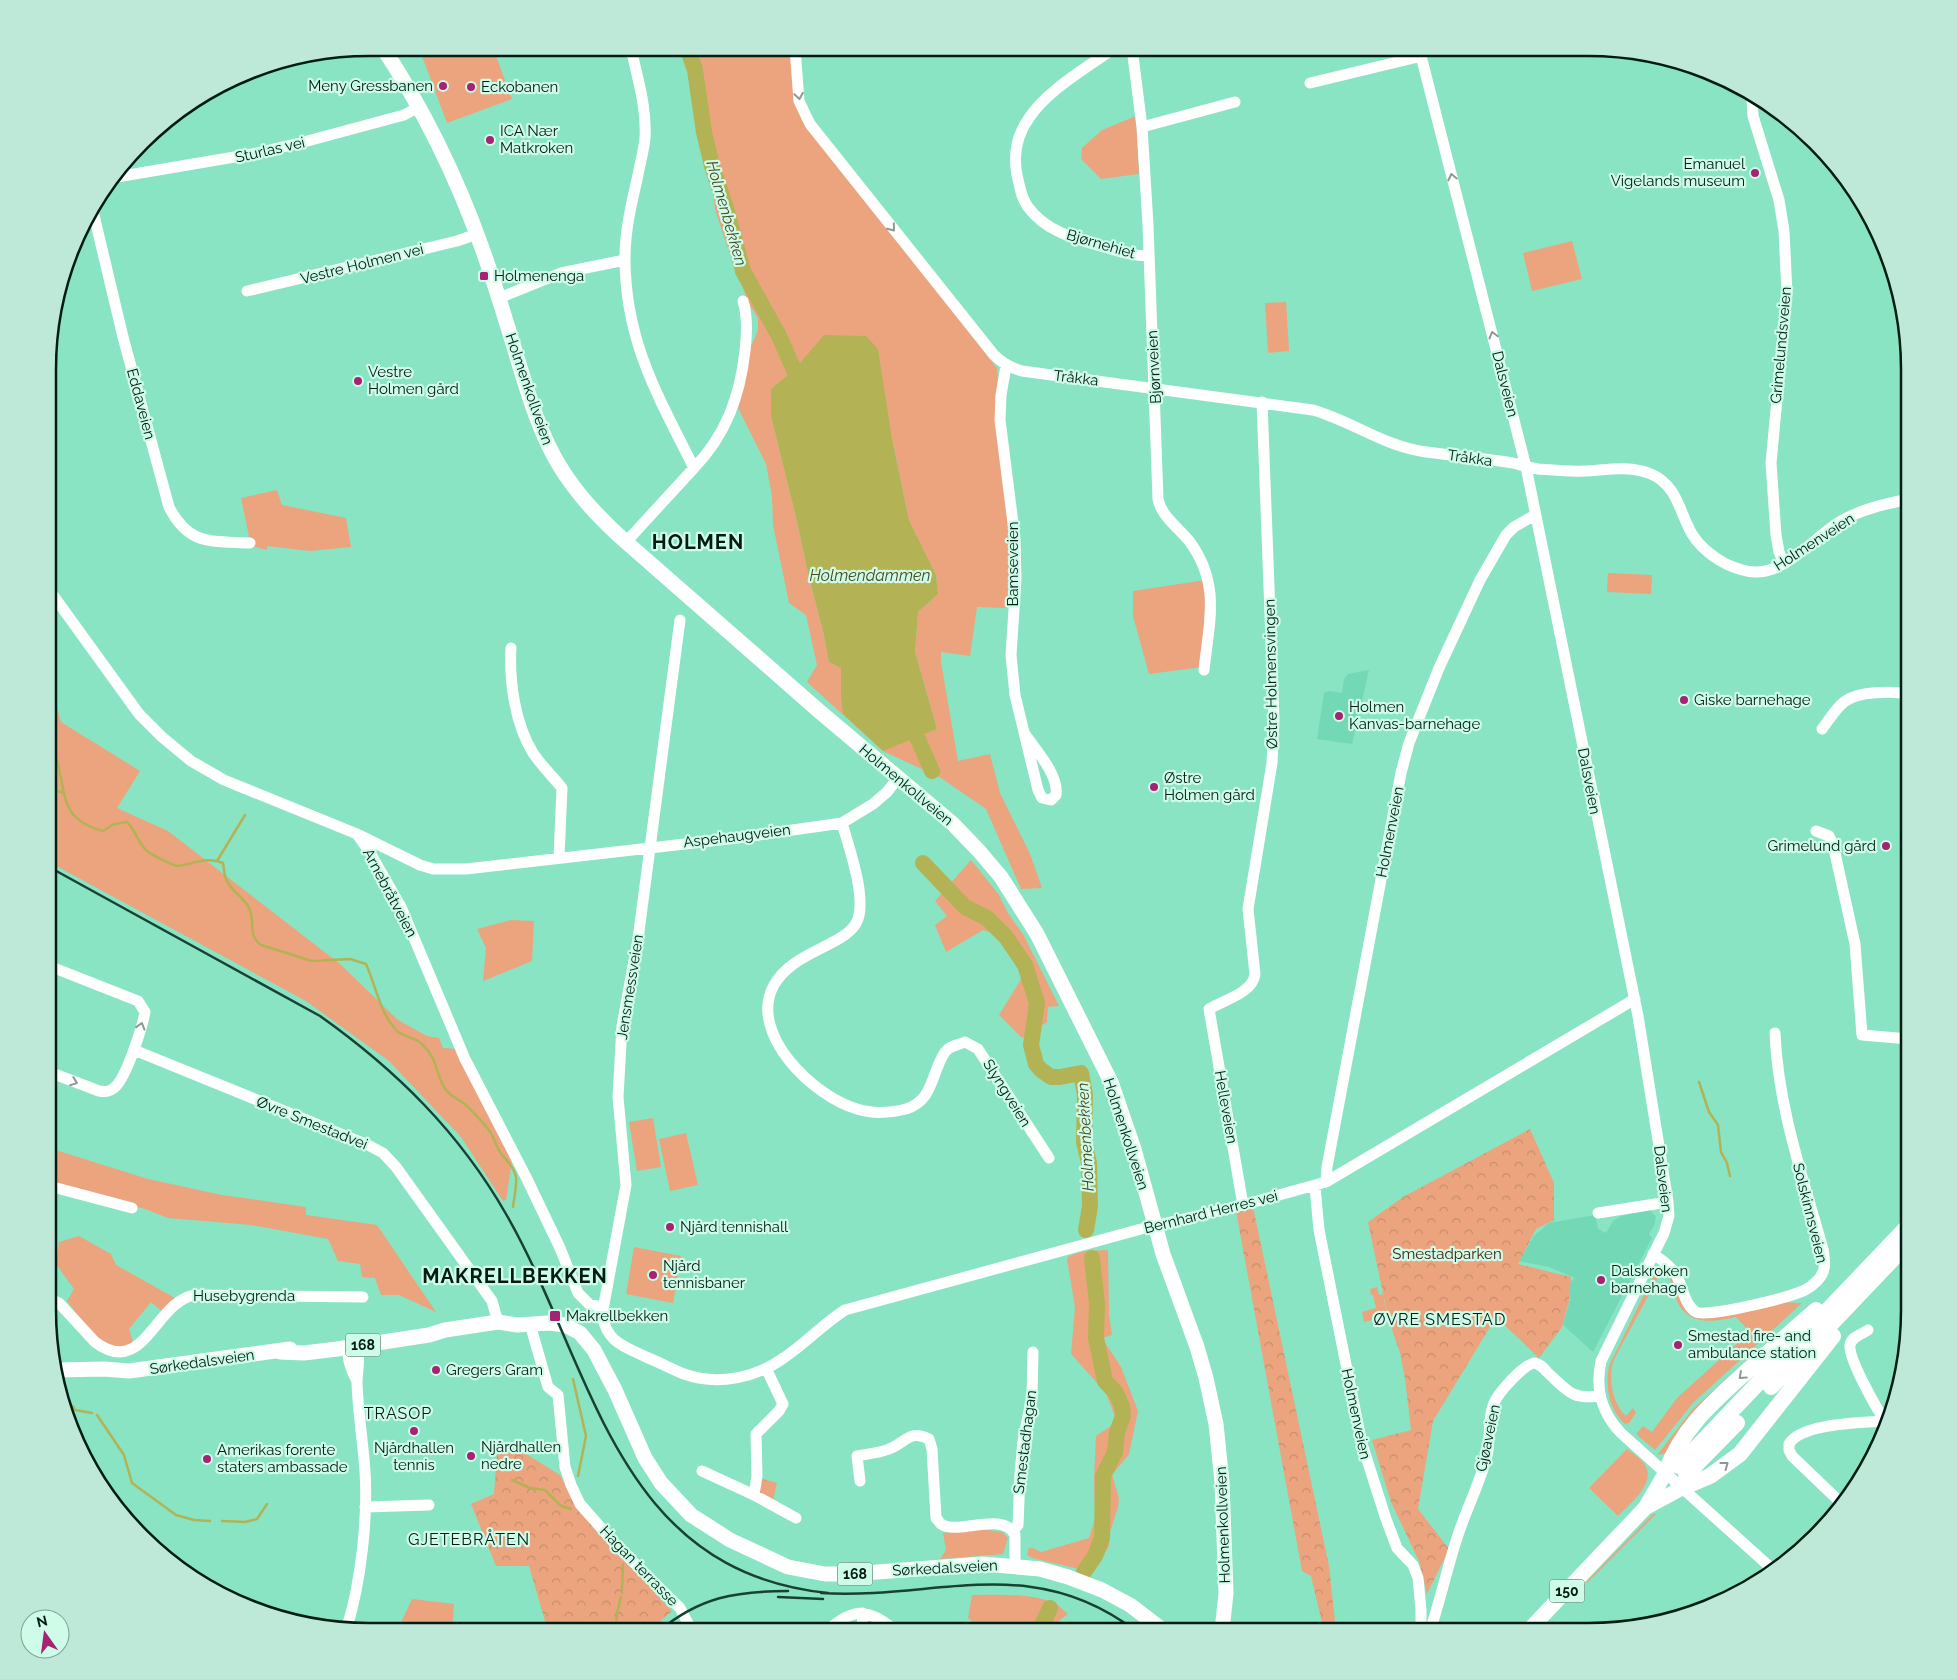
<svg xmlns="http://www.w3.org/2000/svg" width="1957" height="1679" viewBox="0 0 1957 1679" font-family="Raleway,sans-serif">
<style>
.built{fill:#72d8b6}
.grass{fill:#eba47e;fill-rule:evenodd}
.forest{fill:url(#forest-crowns)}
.water{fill:#b3b355}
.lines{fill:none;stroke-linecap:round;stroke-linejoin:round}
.stream{stroke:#b3b355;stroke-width:2.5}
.river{stroke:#b3b355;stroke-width:16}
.minor{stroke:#fff;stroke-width:11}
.major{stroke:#fff;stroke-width:15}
.highway{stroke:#fff;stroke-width:16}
.rail{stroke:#194133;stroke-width:2.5}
.oneway{stroke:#8c9995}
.poi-dot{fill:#a52372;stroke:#cffbe9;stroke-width:2}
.labels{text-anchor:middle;stroke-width:4.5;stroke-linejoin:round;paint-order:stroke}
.shield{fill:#cffbe9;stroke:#3e5f53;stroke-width:1}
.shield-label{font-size:14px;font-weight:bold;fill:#001c13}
.poi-label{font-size:15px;fill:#001c13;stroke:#cffbe9;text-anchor:start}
.street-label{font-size:15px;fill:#001c13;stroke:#cffbe9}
.park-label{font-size:15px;fill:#41200d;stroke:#cffbe9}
.water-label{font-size:16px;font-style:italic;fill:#484821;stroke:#cffbe9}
.neighbourhood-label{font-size:16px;letter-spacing:1px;fill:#001c13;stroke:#cffbe9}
.district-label{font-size:20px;font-weight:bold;letter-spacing:1px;fill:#001c13;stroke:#cffbe9}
.rim{fill:none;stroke:#001c13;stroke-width:2.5}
</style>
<defs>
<pattern id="forest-crowns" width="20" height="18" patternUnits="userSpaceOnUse" patternTransform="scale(1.25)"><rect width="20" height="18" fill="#eba47e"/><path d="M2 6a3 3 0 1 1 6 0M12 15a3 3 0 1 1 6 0" fill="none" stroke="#c88d6c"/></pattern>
</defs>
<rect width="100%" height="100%" fill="#88e4c3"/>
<path class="built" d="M1369 670 1352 744 1317 739 1324 693 1329 691 1342 693 1344 679 1348 674Z
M1650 1210 1656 1217 1654 1226 1649 1234 1652 1238 1593 1352 1563 1325 1570 1300V1282L1575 1278 1549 1267 1519 1261 1534 1236 1549 1223 1595 1215 1598 1229 1606 1233 1613 1221 1621 1216Z"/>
<path class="grass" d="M419 48H493L512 99 447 123Z
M685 48H790L794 102 802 120 997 368 1010 533V566L1007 608 977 607 970 656 941 652V662L958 761 990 754 1000 793 1030 854 1042 888 1021 889 986 809 941 778 883 751 807 682 817 665 806 615 789 603 773 525 772 496 766 464 738 408 750 349 758 330V318L749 304 727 246 715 209 712 182 697 133ZM825 335 892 439 909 520 936 575 938 594 918 612 915 652 937 729 917 737 841 695V668L829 662 823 631 809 577 795 513 771 416V389L794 370Z
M1136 116 1139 174 1101 179 1081 159 1082 148 1102 130Z
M1572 241 1582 279 1532 291 1523 253Z
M1286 302 1289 351 1268 353 1265 303Z
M277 490 282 505 346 518 351 547 310 551 267 546V550L251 546 241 498Z
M1608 573 1652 575 1651 594 1607 592Z
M1206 580 1209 598 1202 667 1149 674 1133 616V591Z
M50 684 61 722 140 771 117 808 168 831 340 964 398 1020 427 1036 439 1038 443 1048 456 1049 512 1160 506 1200 503 1201 461 1137 389 1061 306 1001 49 862Z
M971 860 999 895 1008 913 1024 936 1059 1006 1048 1007 1047 1022 1022 1038 999 1015 1029 966 1013 939 983 930 946 952 935 925 947 916 935 901Z
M511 920 534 921 532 961 483 981 486 948 477 929Z
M653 1118 661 1167 637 1171 629 1122Z
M686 1133 698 1185 670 1191 659 1139Z
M49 1148 148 1179 222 1195 306 1207V1215L377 1225 436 1312 399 1295H381L375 1278 362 1277 360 1264 338 1261 328 1239 251 1225 168 1218 145 1209 49 1183Z
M79 1236 111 1254 116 1265 175 1298 163 1312 151 1302 129 1329 133 1342C107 1361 81 1318 67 1301L74 1289 56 1264 59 1242Z
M634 1247 681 1256 673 1303 626 1294Z
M1108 1250 1109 1315 1112 1335 1102 1338 1121 1367 1138 1411 1129 1454 1112 1475 1119 1498 1118 1507 1108 1538 1109 1546 1096 1568 1087 1574 1079 1569 1032 1558 1027 1555 1029 1548H1033L1041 1552 1089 1538 1095 1519 1094 1478 1096 1436 1117 1422 1106 1393 1071 1354 1075 1307 1067 1259 1069 1256 1084 1251Z
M1662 1268 1672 1277 1690 1313 1779 1302 1802 1303 1693 1403 1655 1450 1636 1434 1643 1426 1652 1432 1677 1398 1750 1332 1736 1317C1714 1322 1688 1326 1677 1301 1672 1289 1673 1278 1662 1270 1646 1301 1628 1332 1614 1360 1607 1376 1613 1406 1626 1416L1633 1408 1636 1413 1629 1423 1625 1424C1609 1410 1605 1387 1609 1366L1655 1272Z
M1377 1287 1379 1295 1383 1294 1387 1316 1364 1322 1362 1312 1376 1308 1373 1295H1371L1370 1289Z
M1760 1351 1667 1453 1657 1455 1693 1409 1756 1352Z
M1627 1449C1632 1453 1639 1457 1643 1462 1659 1482 1630 1503 1618 1516L1589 1488Z
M1654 1513 1656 1514 1586 1584 1587 1581Z
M981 1529 1002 1532 1008 1538 1003 1554 940 1559 946 1550 943 1533Z
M972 1595C998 1595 1027 1593 1052 1602 1058 1604 1063 1610 1068 1614L1051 1627 1053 1631H983L968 1618Z
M412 1599 454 1604 452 1631H397Z"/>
<path class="forest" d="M1530 1129 1554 1183V1220L1536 1229 1518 1264 1571 1277 1569 1301 1562 1327 1539 1358 1496 1317 1433 1421 1418 1509 1449 1549 1427 1594 1419 1561 1391 1502 1372 1440 1411 1430 1405 1379 1400 1353 1388 1317 1368 1222 1403 1197Z
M1253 1207 1329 1566 1336 1631H1324L1311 1576 1302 1571 1236 1211Z
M518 1449 560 1475 580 1513 619 1551 631 1567 672 1611 649 1631H548L529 1566H496L471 1504 494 1494 497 1453Z
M763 1479 777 1483 773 1501 759 1493 760 1480Z"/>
<path class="water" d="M824 335 866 336 878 349 892 439 909 520 936 575 938 594 918 612 915 652 937 729 883 751 843 714 841 695V668L829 662 823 631 809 577 795 513 771 416V389L794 370Z"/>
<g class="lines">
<path class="stream" d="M49 730C54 739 53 744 54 753 54 757 57 760 58 764 66 798 62 820 103 831L114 824 127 822C136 831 138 843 147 851 150 854 174 866 178 866 193 864 208 856 223 863 224 868 224 874 226 879 230 890 242 896 248 906 257 921 246 934 261 945L312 961 350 959 366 964C376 986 379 1011 396 1030 402 1037 415 1037 422 1044 439 1060 435 1075 446 1090 452 1098 461 1100 467 1106 475 1114 487 1126 492 1135 495 1142 497 1148 502 1155 507 1161 515 1168 516 1177 517 1186 514 1198 513 1207
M49 792 51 790 62 792
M217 861 245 815
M1699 1082 1709 1112 1718 1125 1721 1152 1727 1163 1730 1176
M573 1379 586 1436 578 1476
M73 1406 75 1410 92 1413
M97 1415 124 1455 132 1483 176 1515 194 1520 210 1521
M512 1480 530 1488 545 1490 561 1506 571 1509
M222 1521 245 1522 257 1519 267 1504
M622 1590 623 1564
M616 1631 617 1613 621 1597"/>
<path class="river" d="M695 48 689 53 695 70 704 132 712 166 727 211 743 271 779 336 794 370
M917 737 932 771
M923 863 965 907 987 918 1006 937 1025 965 1037 1003 1031 1045 1036 1064 1041 1070 1051 1077H1060L1081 1073 1085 1095 1084 1142 1089 1163 1090 1206 1086 1230
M1084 1572 1095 1556 1102 1538 1103 1476 1115 1452 1117 1432 1123 1416 1122 1406 1116 1393 1105 1381 1096 1338 1097 1304 1092 1258
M1041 1631 1043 1623 1050 1608"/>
<path class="minor" d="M795 48 799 101 810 124 994 355C1003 364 1011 368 1022 371L1313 410C1354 422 1383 446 1426 452 1455 456 1484 458 1513 463 1521 465 1529 468 1538 469 1553 470 1569 472 1584 471 1607 470 1628 465 1651 474 1678 486 1679 512 1692 534 1700 547 1713 557 1726 564 1735 568 1745 572 1755 572 1787 573 1814 537 1841 521 1862 509 1885 504 1909 499
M1114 48C1087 68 1047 90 1029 118 1016 136 1013 154 1017 175 1020 187 1021 198 1028 207 1047 233 1079 240 1108 248 1121 252 1134 256 1149 256
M1132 48 1142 127 1148 225 1158 499C1161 516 1179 528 1190 542 1221 585 1209 622 1204 670
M1419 48 1526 467 1638 1016 1668 1202 1669 1216 1664 1233 1601 1361C1595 1389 1601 1412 1621 1433L1770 1567
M1310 83 1422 56
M1752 99 1753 116 1779 200 1784 231 1787 293 1771 463 1776 535 1779 552 1784 564
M1142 127 1235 102
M117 177 252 154 300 143 404 115 419 107
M92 207 123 337 169 507C189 546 211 541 250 543
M247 291 457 241 477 234
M499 298 561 273 625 260
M1006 366 1001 395 1000 420 1015 539 1016 579 1011 655 1015 695 1038 790 1042 798 1051 800 1056 795C1059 775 1036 750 1024 733
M694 468C726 435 740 396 745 351 747 334 748 317 743 301
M626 542 694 468C658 396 625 341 625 258 625 229 632 202 638 175 640 163 644 150 645 138 647 107 637 77 631 48
M50 591 139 714 162 737 191 761 224 780 357 834 369 851 401 907 465 1059 526 1177 560 1248 578 1293 589 1304 602 1307
M680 620 638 939 622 1026 618 1097 626 1185 602 1315C607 1342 623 1346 646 1357 659 1362 671 1369 684 1374 718 1386 756 1378 785 1357 806 1343 823 1324 845 1310L1141 1229 1243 1205 1326 1182 1635 999
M511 648C509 681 515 724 533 753 541 765 553 777 562 788L559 857
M1822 729C1829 720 1836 708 1844 702 1858 691 1892 691 1909 694
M842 823C849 848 866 895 858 919 849 946 793 950 774 985 747 1033 814 1097 857 1109 873 1114 890 1113 906 1109 934 1100 931 1073 945 1052 949 1046 958 1045 965 1042L978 1049 1049 1158
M1816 831 1829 836 1833 844 1855 944 1862 1035 1909 1039
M359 835 420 865 433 869H466L737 838 842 823 873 804 887 792 898 778
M134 1050 368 1145 383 1153 396 1167 492 1301 498 1322
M49 1072 99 1091C105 1092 109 1092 114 1088 126 1079 142 1028 145 1012L138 1001 49 966
M1326 1182 1327 1167 1401 773 1409 743 1439 668 1480 580 1506 535 1514 527 1535 515
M49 1186 132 1208
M1315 1187 1319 1230 1362 1444 1386 1519 1397 1548 1413 1565 1418 1578 1421 1610V1631
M1243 1205 1209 1009C1224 1000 1253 993 1255 974L1248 909 1272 763 1274 719 1262 402
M1598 1213 1668 1202
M1653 1254C1662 1260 1671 1266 1676 1275 1683 1286 1684 1305 1696 1312 1707 1318 1791 1297 1805 1290 1809 1288 1814 1284 1817 1281 1827 1271 1825 1261 1823 1249 1803 1178 1778 1107 1775 1033
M48 1298 59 1303 95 1342C144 1379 155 1301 195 1295L363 1297
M1868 1330C1862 1334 1851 1337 1850 1345 1848 1358 1878 1412 1887 1423
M532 1331 548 1387 558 1395 565 1467 571 1485 580 1504 618 1547 680 1608 692 1631
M702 1471 754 1495 796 1518
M860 1481 857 1456C868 1454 879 1453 889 1449 906 1443 908 1429 929 1439L932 1449 936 1518C938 1520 939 1522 941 1524 958 1536 1003 1510 1015 1535V1566
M754 1495 757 1476 756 1434 779 1411 783 1404 766 1368
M1839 1501 1792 1456 1789 1450V1444C1801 1423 1862 1423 1885 1421
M365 1507 429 1505
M1013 1531 1018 1525 1020 1474 1023 1441 1032 1396 1033 1352
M347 1627C361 1582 368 1518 365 1471 363 1442 358 1412 357 1383 357 1369 363 1350 352 1339 344 1353 350 1368 357 1381
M827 1631C855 1606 868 1609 896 1631
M862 1631 863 1613
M1430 1631C1441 1598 1448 1564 1459 1532 1468 1506 1480 1482 1487 1456 1491 1439 1487 1419 1494 1403 1499 1392 1522 1366 1534 1363 1540 1364 1543 1367 1547 1372 1567 1390 1571 1400 1599 1396"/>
<path class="major" d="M383 48C424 110 457 178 482 248 496 287 508 327 520 367 530 400 541 435 559 465 577 495 600 519 626 542L819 711 953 824 979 851 1001 877 1037 934 1111 1082 1134 1149 1163 1254 1197 1347 1206 1378 1216 1424 1222 1482 1226 1593 1222 1631
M280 1352 304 1353 337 1349 429 1335 445 1330 498 1322 517 1325 549 1323 565 1325 580 1333 594 1350 615 1390 645 1458 661 1483 691 1515 730 1540 788 1567 825 1574H851L983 1564 1040 1569 1068 1577 1102 1590 1130 1605 1164 1631
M57 1370 104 1369 129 1371 290 1349
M1645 1508 1682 1488
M1528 1631 1645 1508 1666 1472"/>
<path class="highway" d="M1771 1387 1909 1242
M1679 1466 1909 1225
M1666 1472C1681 1429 1714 1401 1747 1371 1770 1351 1793 1330 1816 1310
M1686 1475 1737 1423
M1682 1488 1710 1476 1740 1454 1833 1336"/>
<path class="rail" d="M49 867 320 1016C396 1070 459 1132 506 1214 594 1367 614 1571 828 1593
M821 1593C937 1600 1031 1551 1136 1631
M778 1597 823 1599
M659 1631C700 1597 736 1591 788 1591"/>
</g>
<defs><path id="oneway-chevron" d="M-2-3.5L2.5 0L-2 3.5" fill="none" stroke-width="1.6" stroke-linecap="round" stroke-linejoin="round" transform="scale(1.25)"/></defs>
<g class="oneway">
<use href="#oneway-chevron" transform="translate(799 96) rotate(81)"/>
<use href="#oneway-chevron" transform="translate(1452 177) rotate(-103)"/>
<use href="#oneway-chevron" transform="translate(892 228) rotate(51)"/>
<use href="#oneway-chevron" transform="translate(1493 335) rotate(-105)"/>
<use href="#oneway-chevron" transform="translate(141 1026) rotate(-73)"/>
<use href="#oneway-chevron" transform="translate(74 1082) rotate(21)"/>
<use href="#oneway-chevron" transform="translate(1742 1376) rotate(138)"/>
<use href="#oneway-chevron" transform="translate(1725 1465) rotate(-37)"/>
</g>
<g class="poi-dot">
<circle cx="443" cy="86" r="5"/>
<circle cx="471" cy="87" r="5"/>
<circle cx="490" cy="140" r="5"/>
<circle cx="1755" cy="173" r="5"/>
<rect x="479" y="271" width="10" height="10" rx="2.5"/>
<circle cx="358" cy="381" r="5"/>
<circle cx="1684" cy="700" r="5"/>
<circle cx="1339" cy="716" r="5"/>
<circle cx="1154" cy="787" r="5"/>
<circle cx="1886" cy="846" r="5"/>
<circle cx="670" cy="1227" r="5"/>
<circle cx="653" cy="1275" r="5"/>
<circle cx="1601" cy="1280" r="5"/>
<rect x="549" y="1310" width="12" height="12" rx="2.5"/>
<circle cx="1678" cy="1345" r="5"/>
<circle cx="436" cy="1370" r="5"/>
<circle cx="414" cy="1431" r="5"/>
<circle cx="471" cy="1456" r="5"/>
<circle cx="207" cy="1459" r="5"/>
</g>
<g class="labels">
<g class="shield">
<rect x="345.5" y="1333.5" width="35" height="23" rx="4"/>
<rect x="837.5" y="1562.5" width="35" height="23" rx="4"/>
<rect x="1549.5" y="1579.5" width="35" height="23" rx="4"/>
</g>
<g class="shield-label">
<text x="363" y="1350">168</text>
<text x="855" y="1579">168</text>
<text x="1567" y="1596">150</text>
</g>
<g class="poi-label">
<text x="433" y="91" text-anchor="end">Meny Gressbanen</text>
<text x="481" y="92">Eckobanen</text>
<text x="500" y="136">ICA Nær<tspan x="500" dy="17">Matkroken</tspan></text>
<text x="1745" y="169" text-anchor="end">Emanuel<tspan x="1745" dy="17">Vigelands museum</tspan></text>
<text x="494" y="281">Holmenenga</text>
<text x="368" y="377">Vestre<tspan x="368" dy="17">Holmen gård</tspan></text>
<text x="1694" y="705">Giske barnehage</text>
<text x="1349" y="712">Holmen<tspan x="1349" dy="17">Kanvas-barnehage</tspan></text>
<text x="1164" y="783">Østre<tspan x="1164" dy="17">Holmen gård</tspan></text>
<text x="1876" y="851" text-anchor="end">Grimelund gård</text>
<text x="680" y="1232">Njård tennishall</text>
<text x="663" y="1271">Njård<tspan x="663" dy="17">tennisbaner</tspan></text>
<text x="1611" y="1276">Dalskroken<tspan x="1611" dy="17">barnehage</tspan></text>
<text x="566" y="1321">Makrellbekken</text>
<text x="1688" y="1341">Smestad fire- and<tspan x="1688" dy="17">ambulance station</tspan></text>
<text x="446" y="1375">Gregers Gram</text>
<text x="481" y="1452">Njårdhallen<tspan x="481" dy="17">nedre</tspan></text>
<text x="414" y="1453" text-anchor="middle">Njårdhallen<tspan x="414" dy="17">tennis</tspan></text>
<text x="217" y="1455">Amerikas forente<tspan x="217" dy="17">staters ambassade</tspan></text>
</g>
<g class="street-label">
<text transform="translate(270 150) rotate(-13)" y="5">Sturlas vei</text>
<text transform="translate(1101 244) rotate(16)" y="5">Bjørnehiet</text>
<text transform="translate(362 264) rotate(-14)" y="5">Vestre Holmen vei</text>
<text transform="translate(1781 345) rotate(-85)" y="5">Grimelundsveien</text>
<text transform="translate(1154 367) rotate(-93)" y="5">Bjørnveien</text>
<text transform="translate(1076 378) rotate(7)" y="5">Tråkka</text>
<text transform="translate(1505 384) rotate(76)" y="5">Dalsveien</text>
<text transform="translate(529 389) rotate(71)" y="5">Holmenkollveien</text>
<text transform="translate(141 404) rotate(75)" y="5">Eddaveien</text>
<text transform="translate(1470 458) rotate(8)" y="5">Tråkka</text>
<text transform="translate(1814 542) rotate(-33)" y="5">Holmenveien</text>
<text transform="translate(1013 564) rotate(-90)" y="5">Bamseveien</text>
<text transform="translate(1271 674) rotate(-91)" y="5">Østre Holmensvingen</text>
<text transform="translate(1589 781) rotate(79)" y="5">Dalsveien</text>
<text transform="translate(906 785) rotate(40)" y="5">Holmenkollveien</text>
<text transform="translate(1390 832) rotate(-79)" y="5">Holmenveien</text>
<text transform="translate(737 836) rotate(-7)" y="5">Aspehaugveien</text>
<text transform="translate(390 893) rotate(62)" y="5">Arnebråtveien</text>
<text transform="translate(630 987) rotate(-81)" y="5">Jensmessveien</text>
<text transform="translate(1007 1093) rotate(58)" y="5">Slyngveien</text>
<text transform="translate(1226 1107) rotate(80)" y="5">Helleveien</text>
<text transform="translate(312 1123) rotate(22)" y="5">Øvre Smestadvei</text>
<text transform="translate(1126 1134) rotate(72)" y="5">Holmenkollveien</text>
<text transform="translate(1663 1179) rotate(83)" y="5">Dalsveien</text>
<text transform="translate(1211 1212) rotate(-14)" y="5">Bernhard Herres vei</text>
<text transform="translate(1810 1213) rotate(76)" y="5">Solskinnsveien</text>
<text x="244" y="1301">Husebygrenda</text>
<text transform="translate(202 1362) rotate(-8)" y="5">Sørkedalsveien</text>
<text transform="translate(1356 1414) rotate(78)" y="5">Holmenveien</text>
<text transform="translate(1488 1438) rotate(-78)" y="5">Gjøaveien</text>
<text transform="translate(1025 1442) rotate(-83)" y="5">Smestadhagan</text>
<text transform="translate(1223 1525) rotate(-92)" y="5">Holmenkollveien</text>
<text transform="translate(639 1566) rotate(46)" y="5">Hagan terrasse</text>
<text transform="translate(945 1568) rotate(-3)" y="5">Sørkedalsveien</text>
</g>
<g class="park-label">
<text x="1447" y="1259">Smestadparken</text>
</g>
<g class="water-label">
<text transform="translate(727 213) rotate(74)" y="6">Holmenbekken</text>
<text x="870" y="581">Holmendammen</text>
<text transform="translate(1085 1137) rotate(-93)" y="6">Holmenbekken</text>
</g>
<g class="neighbourhood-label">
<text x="1440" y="1325">ØVRE SMESTAD</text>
<text x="398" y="1419">TRASOP</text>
<text x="469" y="1545">GJETEBRÅTEN</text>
</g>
<g class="district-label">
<text x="698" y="549">HOLMEN</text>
<text x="515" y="1283">MAKRELLBEKKEN</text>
</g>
</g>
<path d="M0 0H1957V1679H0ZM369 56H1588A313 313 0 0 1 1901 369V1310A313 313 0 0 1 1588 1623H369A313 313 0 0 1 56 1310V369A313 313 0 0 1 369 56Z" fill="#bee9d8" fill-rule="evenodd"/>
<path class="rim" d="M369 56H1588A313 313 0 0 1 1901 369V1310A313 313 0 0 1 1588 1623H369A313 313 0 0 1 56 1310V369A313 313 0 0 1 369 56Z"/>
<g transform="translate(45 1634) rotate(346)"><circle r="24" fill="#cffbe9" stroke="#7ca293"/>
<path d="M0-4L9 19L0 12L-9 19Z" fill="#a52372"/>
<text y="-8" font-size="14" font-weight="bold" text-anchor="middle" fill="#001c13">N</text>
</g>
</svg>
